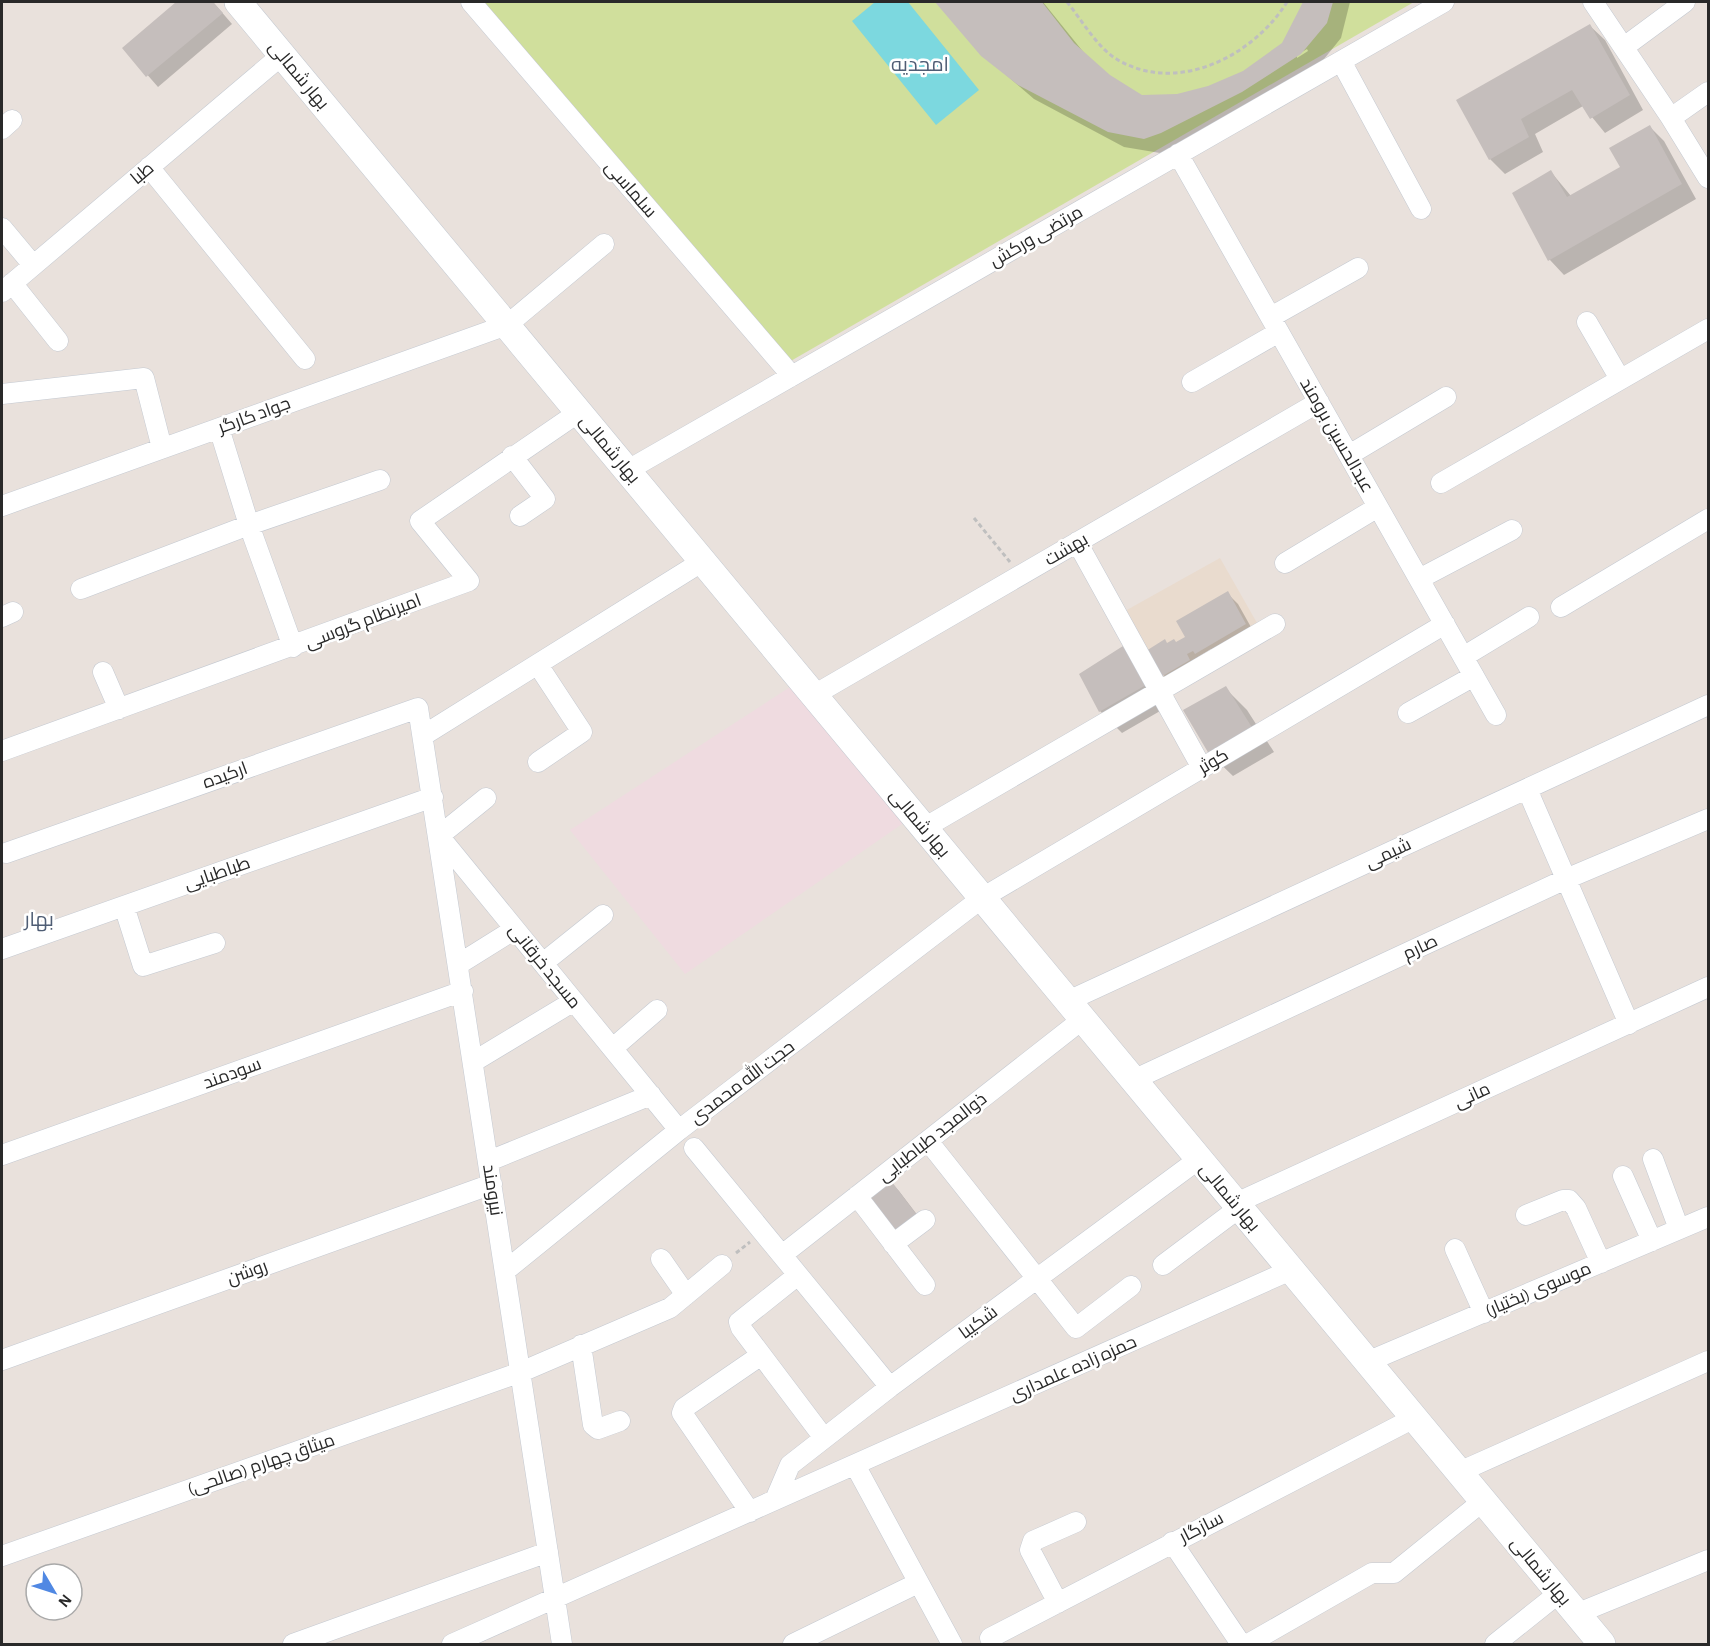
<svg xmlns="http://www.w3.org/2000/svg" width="1710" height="1646" viewBox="0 0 1710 1646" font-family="'Alegreya Sans',Cairo,sans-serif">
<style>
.education{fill:#e9dbce}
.medical{fill:#efdbe0}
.pitch{fill:#d0df9c}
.water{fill:#7cd8df}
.shadow{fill:#0003;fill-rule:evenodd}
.building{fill:#c5bebc}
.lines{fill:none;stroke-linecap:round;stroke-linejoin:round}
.street-casing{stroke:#c4c9d1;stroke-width:21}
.secondary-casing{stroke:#c4c9d1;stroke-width:28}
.path{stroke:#bfbfbf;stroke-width:3;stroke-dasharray:4.5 3;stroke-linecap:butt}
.street{stroke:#fff;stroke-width:20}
.secondary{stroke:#fff;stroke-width:27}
.labels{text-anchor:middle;stroke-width:5;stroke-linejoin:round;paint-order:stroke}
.street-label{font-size:18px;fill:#292929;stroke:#fff}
.neighbourhood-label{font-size:20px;fill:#4f5d74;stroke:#fff}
</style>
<rect width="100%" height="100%" fill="#e9e1dc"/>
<path class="education" d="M1220 558 1257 623 1160 679 1125 611Z"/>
<path class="medical" d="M790 687 905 822 685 974 570 830Z"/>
<path class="pitch" d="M481 2H1414L789 362Z"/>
<path class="water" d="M875 2H908L979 90 936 125 852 21Z"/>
<path class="shadow" d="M179 2H213L232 24 158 87 124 48Z
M938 2H1043L1085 54 1109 76 1142 96H1177L1209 88 1244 72 1283 44 1304 2H1350L1341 38 1316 69 1176 148 1160 153 1124 147 1034 99 983 55ZM1307 49 1308 51 1297 58V55Z
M1590 26 1605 40 1643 110 1605 133 1583 106 1535 134 1543 152 1505 174 1490 159Z
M1650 127 1664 141 1696 199 1564 275 1550 260 1514 193 1551 172 1571 196 1622 167Z
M1227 593 1238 604 1256 636 1219 656 1211 649 1198 657 1169 683 1148 651 1177 644 1187 637Z
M1123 648 1145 670 1167 707 1122 733 1100 711Z
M1225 688 1247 710 1274 752 1233 776 1210 754Z
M889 1180 899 1191 925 1225 890 1233Z"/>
<path class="building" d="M176 2H213L223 13 146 77 122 48Z
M935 2H1042L1074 43 1110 75 1142 95 1177 94 1208 86 1243 71 1282 43 1303 2H1333L1327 23 1301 54 1242 92 1161 133 1144 139 1108 132 1018 85 981 56Z
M1590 24 1630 95 1590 119 1572 90 1521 119 1529 137 1489 160 1456 100Z
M1650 125 1682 184 1548 261 1512 193 1551 170 1567 197 1620 167 1609 148Z
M1228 591 1246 624 1195 654 1193 651 1187 654 1190 660 1161 677 1146 651 1165 639 1167 643 1174 639 1176 642 1185 637 1176 621Z
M1123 646 1146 685 1099 712 1079 674Z
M1226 686 1253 729 1209 754 1183 710Z
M889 1178 916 1214 889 1234 862 1199Z"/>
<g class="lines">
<g class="street-casing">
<path id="street" d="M471 2 792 376
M1593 2 1671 118 1708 178
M1624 47 1685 2
M1341 61 1421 209
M1671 118 1708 92
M2 129 12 120
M1178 154 1496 715
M149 167 305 359
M2 228 33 265
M12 283 58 341
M2 292 282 55
M1271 317 1358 268
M1587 322 1620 379
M1192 382 1279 332
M2 394 144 378 162 448
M219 428 249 525 293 647
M1349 455 1446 397
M512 456 545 499 520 516
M628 470 1444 2
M1441 483 1708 329
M2 506 507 325 604 244
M1077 542 1202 768
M1285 563 1378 507
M1419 579 1512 530
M81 589 249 525 380 480
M1561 607 1708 519
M2 617 13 612
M1463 657 1529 617
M103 672 119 709
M814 695 1319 402
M1408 713 1474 676
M424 735 703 561
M2 751 469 581 420 521 579 412
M538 762 582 732 538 665
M1527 789 1629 1024
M486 798 439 836 679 1130
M924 828 1275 624
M6 853 418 708 562 1644
M124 906 143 966 215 943
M2 949 433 797
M543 963 603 915
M459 964 515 929
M1068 1001 1708 705
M613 1048 657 1010
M473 1062 574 1001
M1133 1080 1566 879 1708 819
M928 1141 1076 1328 1131 1286
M694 1148 890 1387
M2 1155 463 991
M1653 1159 1679 1229
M489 1161 651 1095
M1623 1176 1652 1241
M857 1196 925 1285
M1236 1203 1708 987
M1526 1215 1563 1200H1569L1576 1208 1601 1263
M893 1244 925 1220
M1455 1249 1484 1313
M782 1255 1083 1019
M661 1259 686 1295
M1163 1265 1239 1208
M505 1271 679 1130 982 898 1445 624
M798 1275 739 1322 741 1328 824 1438
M581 1345 593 1425 598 1429 620 1421
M2 1360 492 1184
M1367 1362 1708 1217
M855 1465 952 1644
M1459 1472 1708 1361
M775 1500 790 1465 890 1387 1199 1159
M750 1512 682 1413 684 1408 754 1360
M1172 1542 1241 1644
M2 1556 521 1372 670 1308 722 1265
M1058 1603 1030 1550 1033 1541 1076 1522
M1576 1614 1708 1560
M990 1638 1414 1418
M293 1644 548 1552
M452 1644 1291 1270
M793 1644 918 1583
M1248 1644 1372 1573H1394L1483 1501
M1495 1644 1559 1593"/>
</g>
<g class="secondary-casing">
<path id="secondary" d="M238 2 1602 1644"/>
</g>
<path class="path" d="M1067 2C1082 20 1097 48 1118 60 1179 95 1254 55 1287 2
M974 518 1010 562
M736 1253 750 1242"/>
<use href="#street" class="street"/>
<use href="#secondary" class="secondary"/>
</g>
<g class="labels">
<g class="street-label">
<text transform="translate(299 75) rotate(50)" y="6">بهار شمالی</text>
<text transform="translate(142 173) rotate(-40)" y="6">طبا</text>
<text transform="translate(631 189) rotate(49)" y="6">سلماسی</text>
<text transform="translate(1036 236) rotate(-30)" y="6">مرتضی ورکش</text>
<text transform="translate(254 415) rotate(-20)" y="6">جواد کارگر</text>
<text transform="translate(1337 435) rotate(60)" y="6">عبدالحسین برومند</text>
<text transform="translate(610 449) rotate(50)" y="6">بهار شمالی</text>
<text transform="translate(1066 549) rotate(-30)" y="6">بهشت</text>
<text transform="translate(363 621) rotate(-21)" y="6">امیرنظام گروسی</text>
<text transform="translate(1213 761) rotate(-31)" y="6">کوثر</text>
<text transform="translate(225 775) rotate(-20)" y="6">ارکیده</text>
<text transform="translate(920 823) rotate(50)" y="6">بهار شمالی</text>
<text transform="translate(1388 853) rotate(-25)" y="6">شیمی</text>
<text transform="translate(217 873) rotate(-19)" y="6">طباطبایی</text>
<text transform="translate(1420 947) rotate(-25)" y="6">صارم</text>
<text transform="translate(545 966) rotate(51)" y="6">مسجد خرقانی</text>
<text transform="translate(232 1073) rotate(-20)" y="6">سودمند</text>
<text transform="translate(742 1082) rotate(-37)" y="6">حجت الله محمدی</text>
<text transform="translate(1472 1095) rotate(-25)" y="6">مانی</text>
<text transform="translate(932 1137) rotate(-38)" y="6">ذوالمجد طباطبایی</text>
<text transform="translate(493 1190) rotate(81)" y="6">نیرومند</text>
<text transform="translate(1230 1197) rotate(50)" y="6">بهار شمالی</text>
<text transform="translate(247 1272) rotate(-20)" y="6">روشن</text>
<text transform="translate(1538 1289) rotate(-23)" y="6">موسوی (بختیار)</text>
<text transform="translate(978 1322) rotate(-36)" y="6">شکیبا</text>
<text transform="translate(1073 1368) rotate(-24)" y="6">حمزه زاده علمداری</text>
<text transform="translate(261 1464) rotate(-19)" y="6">میثاق چهارم (صالحی)</text>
<text transform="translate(1201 1527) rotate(-27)" y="6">سازگار</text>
<text transform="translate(1541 1571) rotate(50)" y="6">بهار شمالی</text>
</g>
<g class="neighbourhood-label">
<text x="920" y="71">امجدیه</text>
<text x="39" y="926">بهار</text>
</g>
</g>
<rect width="1710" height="1646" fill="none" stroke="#292929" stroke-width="6"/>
<g transform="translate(54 1592) rotate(129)"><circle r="28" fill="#ffffff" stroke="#a9a9a9" stroke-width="1.5"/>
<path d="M0-4.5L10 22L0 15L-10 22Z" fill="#5088e3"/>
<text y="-9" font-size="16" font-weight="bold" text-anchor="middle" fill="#292929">N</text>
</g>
</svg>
